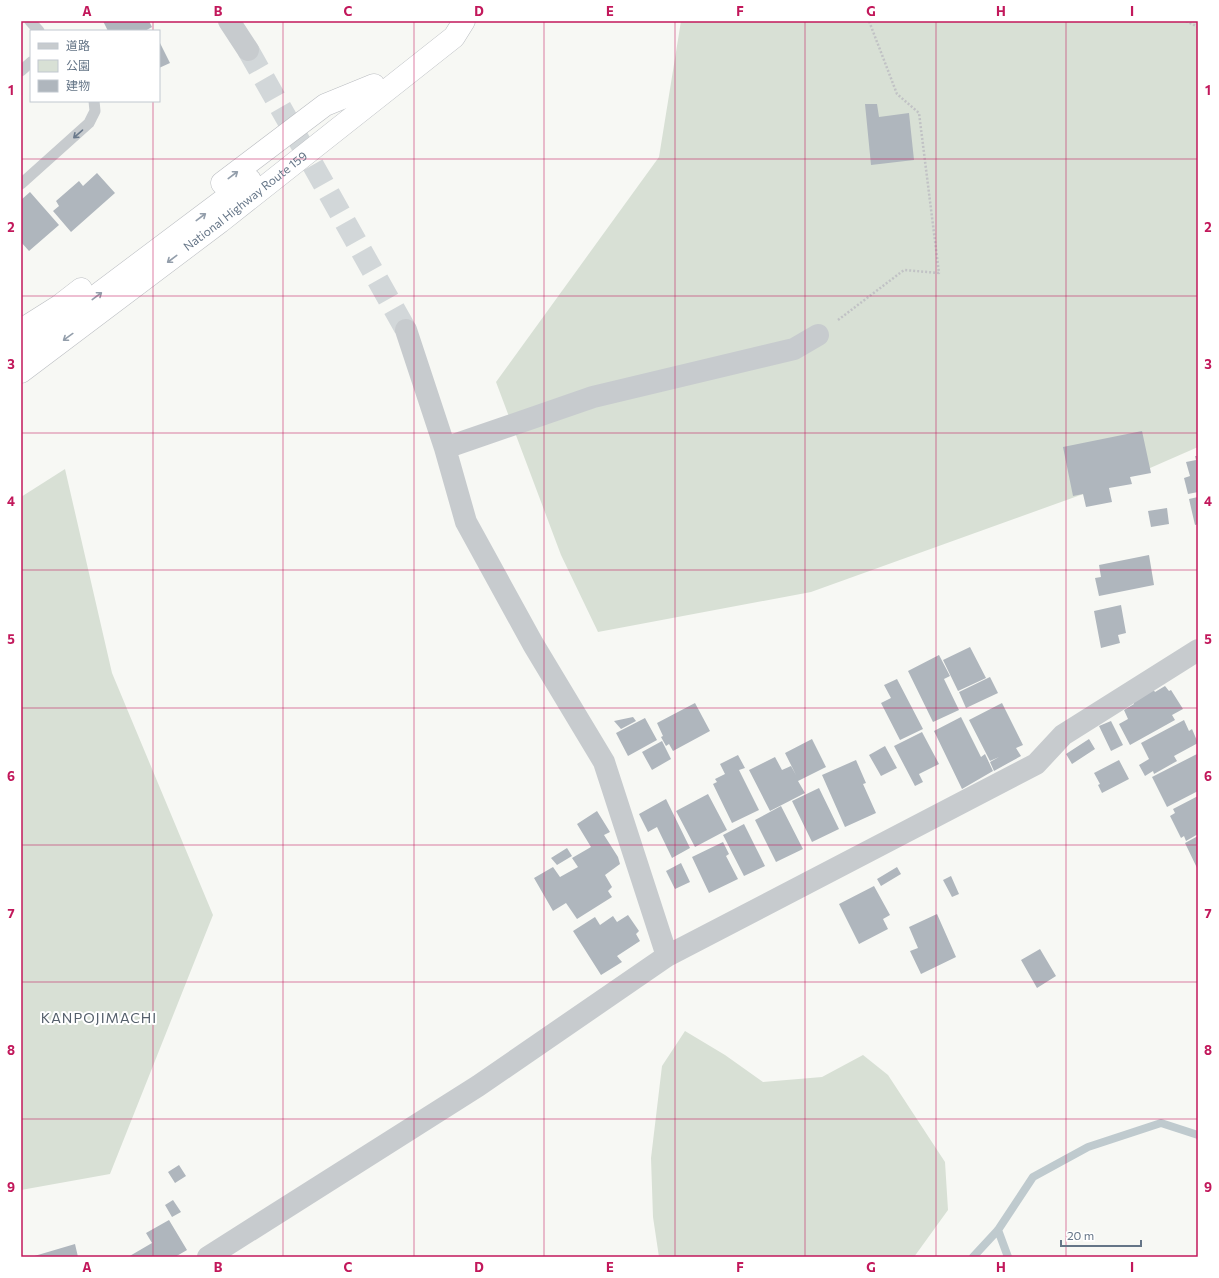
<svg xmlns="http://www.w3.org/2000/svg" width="1219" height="1278" viewBox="0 0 1219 1278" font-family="Commissioner,'Noto Sans JP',sans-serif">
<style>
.green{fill:#d8e0d5}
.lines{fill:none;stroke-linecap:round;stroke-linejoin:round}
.stream{stroke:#bfcace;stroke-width:8}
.building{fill:#afb6bd}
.minor-tunnel{stroke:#d2d7d9;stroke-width:22;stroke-dasharray:22 11;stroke-linecap:butt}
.trunk-casing{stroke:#b9bcc0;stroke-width:23}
.path{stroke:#c1c2c5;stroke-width:2.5;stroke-dasharray:2 2;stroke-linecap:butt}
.service{stroke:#c7cbce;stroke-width:11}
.minor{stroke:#c7cbce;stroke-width:22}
.trunk{stroke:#fff;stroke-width:22}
.oneway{stroke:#6a798b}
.oneway2{stroke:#939eab}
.grid{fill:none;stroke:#c2185b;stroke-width:1;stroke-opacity:0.55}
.labels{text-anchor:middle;stroke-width:4;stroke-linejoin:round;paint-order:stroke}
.street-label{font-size:12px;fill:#657587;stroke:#fff}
.quarter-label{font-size:14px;letter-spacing:1px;fill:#545f6b;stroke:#fff}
.neatline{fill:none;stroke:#c2185b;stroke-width:1.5}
.grid-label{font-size:13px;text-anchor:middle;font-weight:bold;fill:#c2185b}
</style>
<rect width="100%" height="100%" fill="#f7f8f4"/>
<path class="green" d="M681 21H1198V447L1125 479 811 592 598 632 561 555 496 382 659 157Z
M65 469 112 673 213 915 110 1174 21 1190V497Z
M685 1031 725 1055 763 1082 822 1077 863 1055 888 1075 945 1162 948 1210 914 1257H659L653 1217 651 1158 662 1066Z"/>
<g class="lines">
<path class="stream" d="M998 1230 1008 1257
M973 1257 998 1230 1033 1177 1088 1147 1161 1123 1198 1135"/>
</g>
<path class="building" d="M103 21H149L152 27 145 31H108Z
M159 41 170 63 159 68Z
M865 104H877L879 117 909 113 914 160 871 165Z
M97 173 115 193 71 232 53 211 59 206 56 201 79 181 83 186Z
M30 192 59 225 29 251 21 242V200Z
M1142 431 1151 473 1130 477 1132 484 1109 488 1112 502 1086 507 1083 494 1073 496 1063 447Z
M1195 456H1198V492L1188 494 1184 478 1190 476 1186 462 1196 460Z
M1198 497V524L1195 525 1189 499Z
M1167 508 1169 524 1151 527 1148 511Z
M1149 555 1154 585 1099 596 1095 578 1101 577 1099 565Z
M1121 605 1126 633 1118 635 1120 643 1101 648 1094 611Z
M970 647 986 678 958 691 943 660Z
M939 655 950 676 944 679 959 710 933 722 908 671Z
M990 677 998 693 966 708 959 692Z
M897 679 923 729 900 740 881 703 891 698 884 685Z
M1165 686 1169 691 1171 690 1183 709 1172 715 1175 720 1130 745 1119 724 1128 719 1124 710 1134 704 1133 701 1153 689 1155 692Z
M695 703 710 731 673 751 669 744 666 746 661 737 663 736 657 723Z
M1002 703 1023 745 1016 748 1021 756 994 771 990 762 999 757 990 761 969 720Z
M633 717 636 721 621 729 614 721Z
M961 717 981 757 985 754 993 771 962 789 934 731Z
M645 718 657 740 628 756 616 733Z
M1184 720 1189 731 1192 729 1198 743 1174 756 1177 761 1154 774 1153 771 1145 776 1139 765 1149 759 1141 743Z
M1111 721 1123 745 1111 751 1099 726Z
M922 732 939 764 919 774 923 782 915 786 894 746Z
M812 739 826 767 798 781 805 793 770 811 749 770 775 757 782 770 791 766 796 775 785 753Z
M1089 739 1095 749 1072 764 1066 754Z
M662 741 671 759 652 770 642 752Z
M885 746 897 768 881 776 869 755Z
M1197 754 1198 791 1167 807 1152 777Z
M738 755 745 768 739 770 759 810 732 823 713 784 717 782 715 779 725 774 720 764Z
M856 760 866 783 863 784 876 813 845 827 822 775Z
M1119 760 1129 779 1102 793 1098 785 1100 784 1094 773Z
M819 788 839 829 812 842 792 801Z
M708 794 727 830 695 847 676 811Z
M1198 796V834L1186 841 1184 836 1181 838 1170 816 1175 813 1173 809Z
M666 799 690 848 672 858 657 827 648 832 639 814Z
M781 806 803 849 776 862 755 820Z
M597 811 610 832 604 835 618 857 620 864 605 875 612 887 608 891 612 897 577 919 566 903 553 911 534 878 553 867 560 877 578 867 572 858 591 847 577 824Z
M744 824 765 866 744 876 723 835Z
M1198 836V870L1185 843Z
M723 842 729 854 726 856 738 879 709 893 692 857Z
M567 848 572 856 557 865 551 858Z
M681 863 690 882 675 889 666 871Z
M897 867 901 874 881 886 877 879Z
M951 876 959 894 952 897 943 880Z
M874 886 890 915 883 919 888 929 859 944 839 904Z
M937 914 956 957 921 974 910 951 918 948 909 927Z
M628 915 639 931 636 934 640 941 617 956 622 962 601 975 573 931 595 917 600 925 613 916 617 922Z
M1040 949 1056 976 1037 988 1021 960Z
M179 1165 186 1176 175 1183 168 1172Z
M173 1200 181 1212 172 1217 165 1205Z
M169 1220 187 1250 175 1257H128L152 1243 146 1233Z
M75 1244 78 1257H31Z"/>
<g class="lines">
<path class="minor-tunnel" d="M248 50 406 330"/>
<g class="trunk-casing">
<g id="trunk">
<path d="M222 183 325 105 374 85"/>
<path d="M21 330 59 306 81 289"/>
<path d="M21 352 250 180"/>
<path id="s1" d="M21 372 220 222 454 37 464 21"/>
</g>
</g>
<path class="path" d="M1186 21 1198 27
M838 320 904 270 939 273 919 113 897 94 869 21"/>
<path class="service" d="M30 21 39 31
M21 71 31 62
M21 184 89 123 95 111 94 101"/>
<path class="minor" d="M229 21 248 50
M406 330 445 448 466 522 533 644 604 762 667 956
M445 448 593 397 794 349 818 335
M208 1257 478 1086 667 956 1036 764 1063 735 1198 650"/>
<use href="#trunk" class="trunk"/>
</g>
<defs><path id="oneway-shaft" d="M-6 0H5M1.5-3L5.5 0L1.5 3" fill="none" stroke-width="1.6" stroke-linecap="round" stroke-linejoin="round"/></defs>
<use class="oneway" href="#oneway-shaft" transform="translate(78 134) rotate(139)"/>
<g class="oneway2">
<use href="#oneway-shaft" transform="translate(233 175) rotate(-37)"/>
<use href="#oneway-shaft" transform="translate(201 217) rotate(-37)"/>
<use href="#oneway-shaft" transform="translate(172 259) rotate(143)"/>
<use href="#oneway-shaft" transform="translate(97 296) rotate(-37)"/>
<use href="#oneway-shaft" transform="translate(68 337) rotate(144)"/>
</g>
<path class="grid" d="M153 21V31M283 21V1257M414 21V1257M544 21V1257M675 21V1257M805 21V1257M936 21V1257M1066 21V1257M153 101V1257M21 159H1198M21 296H1198M21 433H1198M21 570H1198M21 708H1198M21 845H1198M21 982H1198M21 1119H1198"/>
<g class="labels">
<g class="street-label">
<text dy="4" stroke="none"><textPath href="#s1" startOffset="282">National Highway Route 159</textPath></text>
</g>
<g class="quarter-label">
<text x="99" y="1023">KANPOJIMACHI</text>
</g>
</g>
<rect width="1219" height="1278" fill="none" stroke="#ffffff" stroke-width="44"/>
<rect x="30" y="30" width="130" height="72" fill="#ffffff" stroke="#c1c8cf"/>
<rect x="38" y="43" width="20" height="6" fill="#c7cbce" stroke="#c1c8cf"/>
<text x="66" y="50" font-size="12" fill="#657587">道路</text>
<rect x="38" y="60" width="20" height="12" fill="#d8e0d5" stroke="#c1c8cf"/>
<text x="66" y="70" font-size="12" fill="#657587">公園</text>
<rect x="38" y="80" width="20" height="12" fill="#afb6bd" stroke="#c1c8cf"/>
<text x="66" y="90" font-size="12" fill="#657587">建物</text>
<path d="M1061 1240v6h80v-6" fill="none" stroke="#657587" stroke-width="2"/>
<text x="1067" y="1240" font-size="12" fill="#657587" stroke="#ffffff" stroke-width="3" paint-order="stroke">20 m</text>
<rect x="22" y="22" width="1175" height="1234" class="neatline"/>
<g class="grid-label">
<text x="87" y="16">A</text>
<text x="218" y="16">B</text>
<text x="348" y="16">C</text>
<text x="479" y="16">D</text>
<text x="610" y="16">E</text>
<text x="740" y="16">F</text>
<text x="871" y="16">G</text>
<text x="1001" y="16">H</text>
<text x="1132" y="16">I</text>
<text x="11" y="95">1</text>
<text x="1208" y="95">1</text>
<text x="11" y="232">2</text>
<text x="1208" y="232">2</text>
<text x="11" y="369">3</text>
<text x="1208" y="369">3</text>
<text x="11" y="506">4</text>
<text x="1208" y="506">4</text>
<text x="11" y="644">5</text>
<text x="1208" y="644">5</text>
<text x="11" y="781">6</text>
<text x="1208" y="781">6</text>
<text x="11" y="918">7</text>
<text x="1208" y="918">7</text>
<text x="11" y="1055">8</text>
<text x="1208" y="1055">8</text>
<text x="11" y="1192">9</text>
<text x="1208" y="1192">9</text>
<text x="87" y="1272">A</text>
<text x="218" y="1272">B</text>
<text x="348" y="1272">C</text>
<text x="479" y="1272">D</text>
<text x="610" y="1272">E</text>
<text x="740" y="1272">F</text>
<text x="871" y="1272">G</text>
<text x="1001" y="1272">H</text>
<text x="1132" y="1272">I</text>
</g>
</svg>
